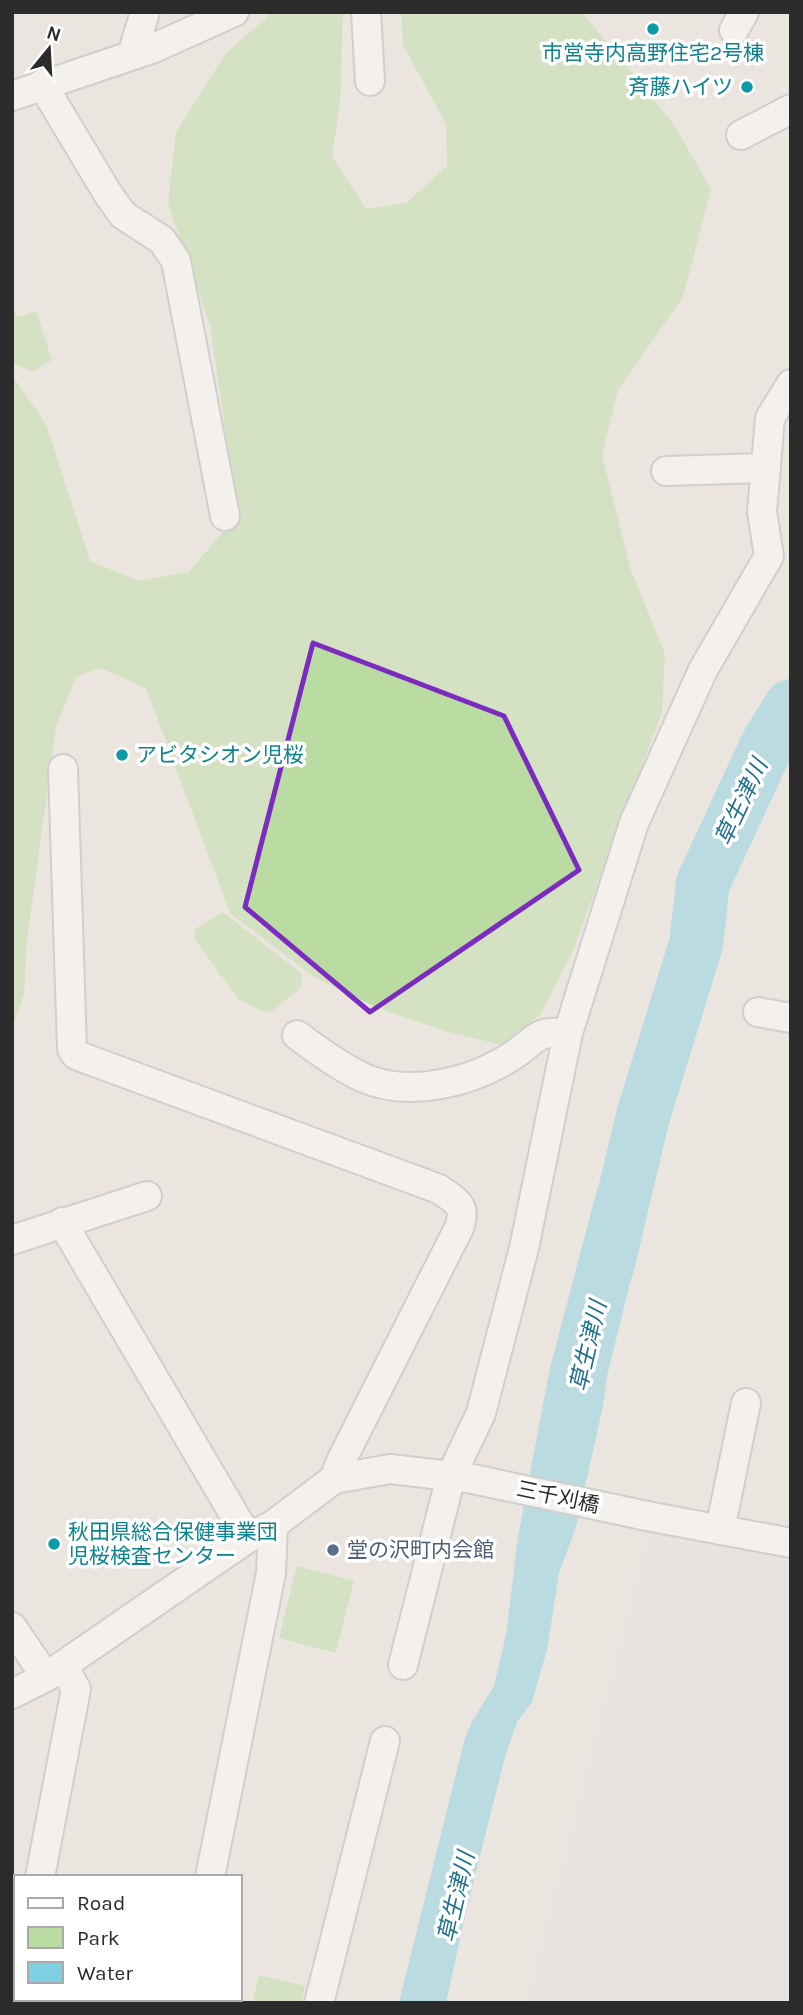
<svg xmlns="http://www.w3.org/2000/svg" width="803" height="2015" viewBox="0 0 803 2015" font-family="Karla,'Noto Sans JP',sans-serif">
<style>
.industrial{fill:#e0dfe5}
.green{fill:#badca2}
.water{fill:#7ecfe1}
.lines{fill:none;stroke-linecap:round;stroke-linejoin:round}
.river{stroke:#7ecfe1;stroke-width:54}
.minor-casing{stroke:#afb2ba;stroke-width:32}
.minor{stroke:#fff;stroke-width:28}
.marked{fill:none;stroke:#7b2cbf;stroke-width:5;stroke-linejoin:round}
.culture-dot{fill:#0f9aa8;stroke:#fff;stroke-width:2.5}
.service-dot{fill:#5c6f8a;stroke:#fff;stroke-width:2.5}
.labels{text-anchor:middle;stroke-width:7;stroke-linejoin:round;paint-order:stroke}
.culture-label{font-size:21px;fill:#0d838f;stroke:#fff;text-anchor:start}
.street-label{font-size:21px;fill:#2b2b2b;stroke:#fff}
.service-label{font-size:21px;fill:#4e5e75;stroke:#fff;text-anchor:start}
.water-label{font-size:23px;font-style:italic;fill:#1d708e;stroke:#fff}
</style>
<rect width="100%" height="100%" fill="#ebe5df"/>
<path class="industrial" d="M651 1528 791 1556V2003H527Z"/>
<path class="green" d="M273 12H343L340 104 332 156 366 209 406 203 447 166 446 124 403 45 401 12H582L675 126 711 189 683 297 618 390 602 454 631 570 665 654 662 712 572 953 541 1014 502 1045 445 1031 378 1008 314 977 230 913 146 688 100 668 76 677 56 727 27 941 24 994 12 1030V375L47 426 90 561 139 581 189 572 238 514 210 325 168 204 176 132 226 53Z
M12 305 17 317 36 311 52 360 32 372 12 362Z
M223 912 302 974 301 988 271 1012 260 1010 239 1000 194 938 195 929Z
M297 1566 354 1581 336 1653 279 1638Z
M259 1975 305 1986 301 2003H252Z"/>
<path class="water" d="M598 1186 644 1201 640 1243 607 1376 603 1406 576 1527 559 1573 547 1650 532 1702 517 1722 506 1753 465 1916 446 2003H399L465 1738 472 1722 494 1686 506 1635 518 1537 550 1368Z"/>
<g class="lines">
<path class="river" d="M607 1267 643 1116 696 944 703 883 768 743 791 706"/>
<g class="minor-casing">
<path id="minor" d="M366 12 370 81
M734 30 744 12
M132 55 145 12
M42 84 108 194 123 215 162 240 176 261 225 516
M12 96 154 48 234 12
M741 135 791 109
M666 471 766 468
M63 769 72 1049 76 1055 439 1189C457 1202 467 1205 459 1228L342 1459 334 1479
M758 1012 791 1018
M297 1035C318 1051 340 1067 364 1078 410 1098 472 1082 512 1056 537 1040 534 1030 568 1033
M62 1222 248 1538
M12 1240 147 1196
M720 1530 746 1403
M12 1627 46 1677
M403 1665 451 1476 481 1413 524 1248 568 1033 634 823 703 670 769 556 762 512 770 418 791 384
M12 1694 46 1677 248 1538 273 1525 334 1479 390 1469 468 1478 647 1516 791 1543
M40 1877 76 1689 63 1665
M210 1877 271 1573 273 1525
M15 2003 16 1998
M185 2003 186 1999
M319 2003 385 1741"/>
</g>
<use href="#minor" class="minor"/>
</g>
<path d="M0 0H803V2015H0ZM313 643 504 716 579 870 370 1012 245 907Z" fill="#ebe5df" fill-opacity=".55" fill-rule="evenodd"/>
<path class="marked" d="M313 643 504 716 579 870 370 1012 245 907Z"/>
<g class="culture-dot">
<circle cx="653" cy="29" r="7"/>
<circle cx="747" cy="87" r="7"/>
<circle cx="122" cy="755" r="7"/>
<circle cx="54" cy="1544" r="7"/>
</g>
<circle class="service-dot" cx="333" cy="1550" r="7"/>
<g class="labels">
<g class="culture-label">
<text x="653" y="60" text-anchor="middle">市営寺内高野住宅2号棟</text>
<text x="733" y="94" text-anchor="end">斉藤ハイツ</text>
<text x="136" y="762">アビタシオン児桜</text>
<text x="68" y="1539">秋田県総合保健事業団<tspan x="68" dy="24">児桜検査センター</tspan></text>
</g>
<g class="street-label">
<text transform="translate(558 1497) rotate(12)" y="7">三千刈橋</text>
</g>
<g class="service-label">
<text x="347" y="1557">堂の沢町内会館</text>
</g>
<g class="water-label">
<text transform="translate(741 802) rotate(-65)" y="8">草生津川</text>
<text transform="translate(588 1346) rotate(-77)" y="8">草生津川</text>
<text transform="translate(456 1897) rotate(-77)" y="8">草生津川</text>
</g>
</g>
<rect width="803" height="2015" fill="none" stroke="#2b2b2b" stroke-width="28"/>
<rect x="14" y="1875" width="228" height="126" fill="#ffffff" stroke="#aaaaaa" stroke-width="2"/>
<rect x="28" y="1898" width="35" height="10" fill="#ffffff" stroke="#aaaaaa" stroke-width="2"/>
<text x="77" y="1910" font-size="21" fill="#2b2b2b">Road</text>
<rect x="28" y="1927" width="35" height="21" fill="#badca2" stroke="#aaaaaa" stroke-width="2"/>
<text x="77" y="1945" font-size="21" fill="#2b2b2b">Park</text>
<rect x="28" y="1962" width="35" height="21" fill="#7ecfe1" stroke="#aaaaaa" stroke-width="2"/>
<text x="77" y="1980" font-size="21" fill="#2b2b2b">Water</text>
<g transform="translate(49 49) rotate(18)" stroke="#ffffff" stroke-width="5" paint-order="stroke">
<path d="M0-5L12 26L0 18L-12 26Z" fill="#2b2b2b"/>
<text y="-10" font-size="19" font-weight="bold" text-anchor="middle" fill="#2b2b2b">N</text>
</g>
</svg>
